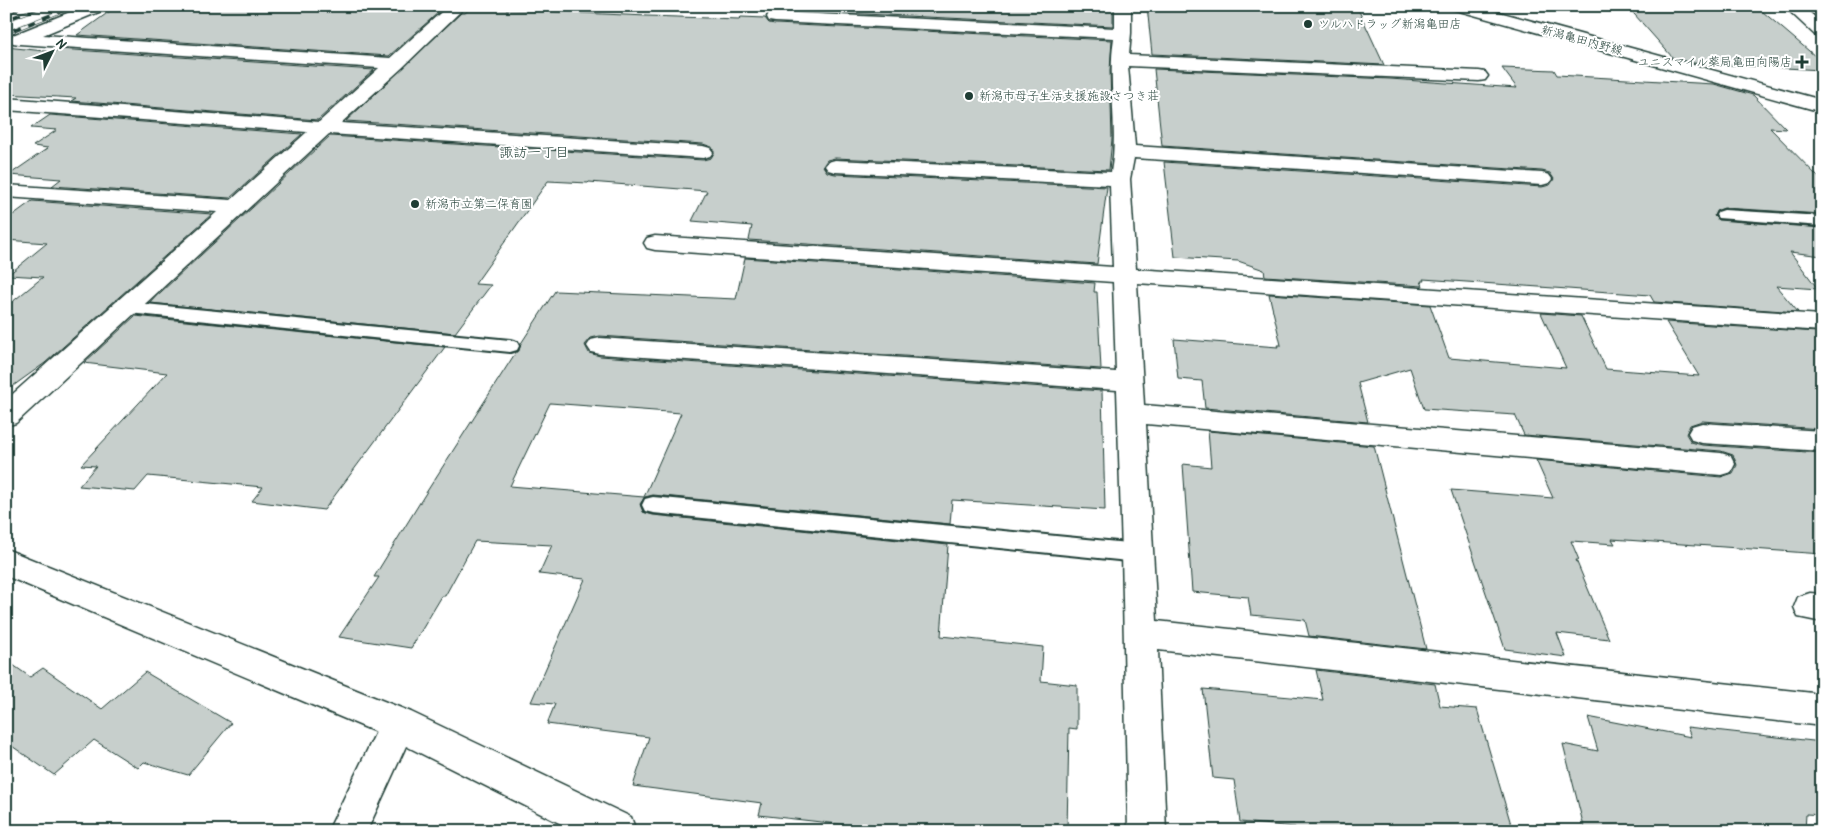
<svg xmlns="http://www.w3.org/2000/svg" width="1828" height="837" viewBox="0 0 1828 837" font-family="'Patrick Hand','Klee One',sans-serif">
<style>
.building{fill:#c7cfcc;stroke:#1f3d34;fill-rule:evenodd}
.lines{fill:none;stroke-linecap:round;stroke-linejoin:round}
.lane-casing{stroke:#1f3d34;stroke-width:4}
.street-casing{stroke:#1f3d34;stroke-width:3}
.secondary-casing{stroke:#1f3d34;stroke-width:3}
.primary-casing{stroke:#1f3d34;stroke-width:3}
.lane{fill:#fff;fill-rule:evenodd}
.street{fill:#fff;fill-rule:evenodd}
.secondary{fill:#fff;fill-rule:evenodd}
.primary{fill:#fff;fill-rule:evenodd}
.rail-casing{stroke:#1f3d34;stroke-width:4}
.rail{stroke:#fff;stroke-width:2.5;stroke-dasharray:8;stroke-linecap:butt}
.poi-dot{fill:#1f3d34;stroke:#fff;stroke-width:2}
.labels{text-anchor:middle;stroke-width:4;stroke-linejoin:round;paint-order:stroke}
.far-poi-label{font-size:12px;fill:#1f3d34;stroke:#fff;text-anchor:start}
.far-street-label{font-size:12px;fill:#1f3d34;stroke:#fff}
.far-neighbourhood-label{font-size:14px;fill:#1f3d34;stroke:#fff}
</style>
<rect width="100%" height="100%" fill="#fff"/>
<filter id="ink" filterUnits="userSpaceOnUse"><feTurbulence type="fractalNoise" baseFrequency=".02" numOctaves="2"/><feDisplacementMap in="SourceGraphic" scale="10" xChannelSelector="R" yChannelSelector="G"/><feConvolveMatrix kernelMatrix="1 2 1 2 8 2 1 2 1" color-interpolation-filters="sRGB"/></filter>
<g filter="url(#ink)">
<path class="building" d="M117 6H335L439 12 389 56 77 35Z
M844 6H1113V26L844 13Z
M1147 6H1270L1359 11 1384 65 1152 54Z
M1627 6H1756L1822 62V70L1692 63 1673 58Z
M471 8 647 16 739 19 741 17 765 18 769 23 775 24 1112 40 1110 71 1112 139 1109 170 835 158 827 160 823 166 827 172 835 174 1107 187 1097 264 749 240 752 226 692 221 707 191 589 182 588 183 548 181 475 284 491 285 455 333 149 303 330 136 703 160 711 158 714 153 712 147 703 144 346 121 461 13H465Z
M6 47 54 52 59 49 374 70 318 120 71 101 76 98 6 94Z
M1502 68 1554 70 1557 75 1714 84 1753 95 1786 129 1770 128 1822 181V214L1724 208 1716 211 1714 216 1718 220 1822 228V256L1790 252 1818 289 1776 286 1798 312 1654 302 1650 295 1568 289 1423 279 1424 281H1421L1423 286 1265 276 1264 270 1238 261 1175 257 1164 162 1542 187 1550 185 1554 179 1550 173 1542 171 1162 146 1154 69 1390 79 1517 88Z
M50 115 302 134 230 198 52 186 61 179 9 175 48 148 33 146 57 130 31 128Z
M32 201 212 214 45 363 6 391V307L43 277 8 275 47 243 6 240V220Z
M745 258 1095 283 1094 292H1097L1101 369 600 336 591 338 585 345 589 353 600 356 1102 391 1105 510 952 500 950 524 653 495 645 497 640 504 643 512 653 515 948 545 941 636 1043 647 1041 681 1077 685V729L1069 728 1067 831H925L866 823 865 827 759 815 762 803 633 786 649 737 547 724 555 704 531 702 585 579 539 574 552 545 475 541 445 596H442L411 648 339 637 379 577H374L424 496 516 352 519 351 520 345 555 291 736 299ZM550 403 681 413 644 497 510 486Z
M1269 294 1430 305 1449 358 1566 368 1541 313 1581 316 1606 369 1699 376 1666 322 1817 332 1822 338V429L1702 421 1690 425 1686 434 1691 442 1702 445 1822 453V554L1612 539 1615 544 1571 541 1579 560H1576L1609 639 1557 633 1566 657 1505 649 1451 490 1553 498 1536 460 1721 477 1733 473 1737 465 1733 455 1721 451 1524 435 1515 415 1424 409 1410 368 1358 383 1368 422 1205 408 1202 381 1178 379 1174 339 1278 347 1277 345H1281Z
M135 316 445 347 324 510 252 501 263 487 148 476 135 491 79 486 96 466 81 465 167 373 84 363Z
M1208 431 1374 446 1426 649 1309 636 1305 620 1251 615 1248 597 1192 592 1183 464 1211 467Z
M6 660 30 677 43 668 102 709 145 672 231 723 188 775 144 762 138 768 94 740 54 775 6 742Z
M1316 670 1435 684 1440 706 1477 709 1513 831H1296L1295 827 1240 822 1234 780 1213 778 1203 689 1323 700Z
M1588 717 1691 737 1687 727 1822 742V815L1806 814 1805 831H1585L1563 744 1598 751Z"/>
<g class="lines">
<g class="lane-casing">
<path id="lane" d="M1724 210 1822 216V226L1718 218 1716 215 1718 212Z
M125 302 510 340 517 342 519 346 517 350 510 352 119 312 116 308 119 304Z
M653 497 1138 544 1146 547 1149 553 1146 559 1138 562 653 513 645 511 642 505 645 499Z"/>
</g>
<g class="street-casing">
<path id="street" d="M6 6H19L17 9 6 13Z
M85 6H108L106 9 43 35 390 58 448 6H466L402 68 341 123 703 146 710 148 713 152 710 156 703 158 329 134 16 423 6 426V400L217 212 6 197V185L231 200 307 132 6 110V98L319 122 379 68 19 44 13 43 10 39 13 35Z
M1115 6H1131V33L1129 55 1479 71 1485 72 1488 76 1485 80 1479 81 1128 66 1135 146 1542 173 1549 175 1552 179 1549 183 1542 185 1134 158 1130 179 1136 269 1822 315V331L1137 283 1144 405 1721 453 1731 456 1735 464 1731 472 1721 475 1146 424 1157 621 1822 694V726L1158 650 1166 831H1128L1122 553 1117 390 600 354 591 352 587 346 591 340 600 338 1116 372 1113 282 655 250 647 248 644 243 647 238 655 236 1113 267 1110 185 835 172 828 170 825 166 828 162 835 160 1111 172C1119 128 1107 82 1114 38L775 22 769 21 767 17 769 13 775 12 1115 28Z
M1702 423 1822 431V451L1702 443 1692 440 1688 433 1692 426Z
M6 549 411 712 631 817 636 831H575L406 746 367 831H328L376 732 6 576Z
M1810 593 1822 594V622L1798 617 1794 607 1798 597Z"/>
</g>
<g class="secondary-casing">
<path id="secondary" d="M1784 6H1802L1822 23V37L1816 36Z"/>
</g>
<g class="primary-casing">
<path id="primary" d="M1450 6H1477L1822 100V112L1452 9Z"/>
</g>
<use href="#lane" class="lane"/>
<use href="#street" class="street"/>
<use href="#secondary" class="secondary"/>
<use href="#primary" class="primary"/>
<g class="rail-casing">
<path id="rail" d="M6 20 43 6
M6 33 74 6"/>
</g>
<use href="#rail" class="rail"/>
</g>
</g>
<g class="poi-dot">
<circle cx="1308" cy="24" r="5"/>
<path d="M1799.5 54.5h5v5h5v5h-5v5h-5v-5h-5v-5h5z"/>
<circle cx="969" cy="96" r="5"/>
<circle cx="415" cy="204" r="5"/>
</g>
<g class="labels">
<g class="far-poi-label">
<text x="1318" y="28">ツルハドラッグ新潟亀田店</text>
<text x="1792" y="66" text-anchor="end">ユニスマイル薬局亀田向陽店</text>
<text x="979" y="100">新潟市母子生活支援施設さつき荘</text>
<text x="425" y="208">新潟市立第二保育園</text>
</g>
<g class="far-street-label">
<text transform="translate(1582 40) rotate(15)" y="4">新潟亀田内野線</text>
</g>
<g class="far-neighbourhood-label">
<text x="534" y="157">諏訪一丁目</text>
</g>
</g>
<rect width="1828" height="837" fill="none" stroke="#fff" stroke-width="25"/>
<rect x="12" y="12" width="1803" height="812" fill="none" stroke="#1f3d34" stroke-width="2" filter="url(#ink)"/>
<g transform="translate(52 52) rotate(48)" stroke="#ffffff" stroke-width="4" paint-order="stroke">
<path d="M0-4L9 19L0 12L-9 19Z" fill="#1f3d34"/>
<text y="-8" font-size="14" font-weight="bold" text-anchor="middle" fill="#1f3d34">N</text>
</g>
</svg>
